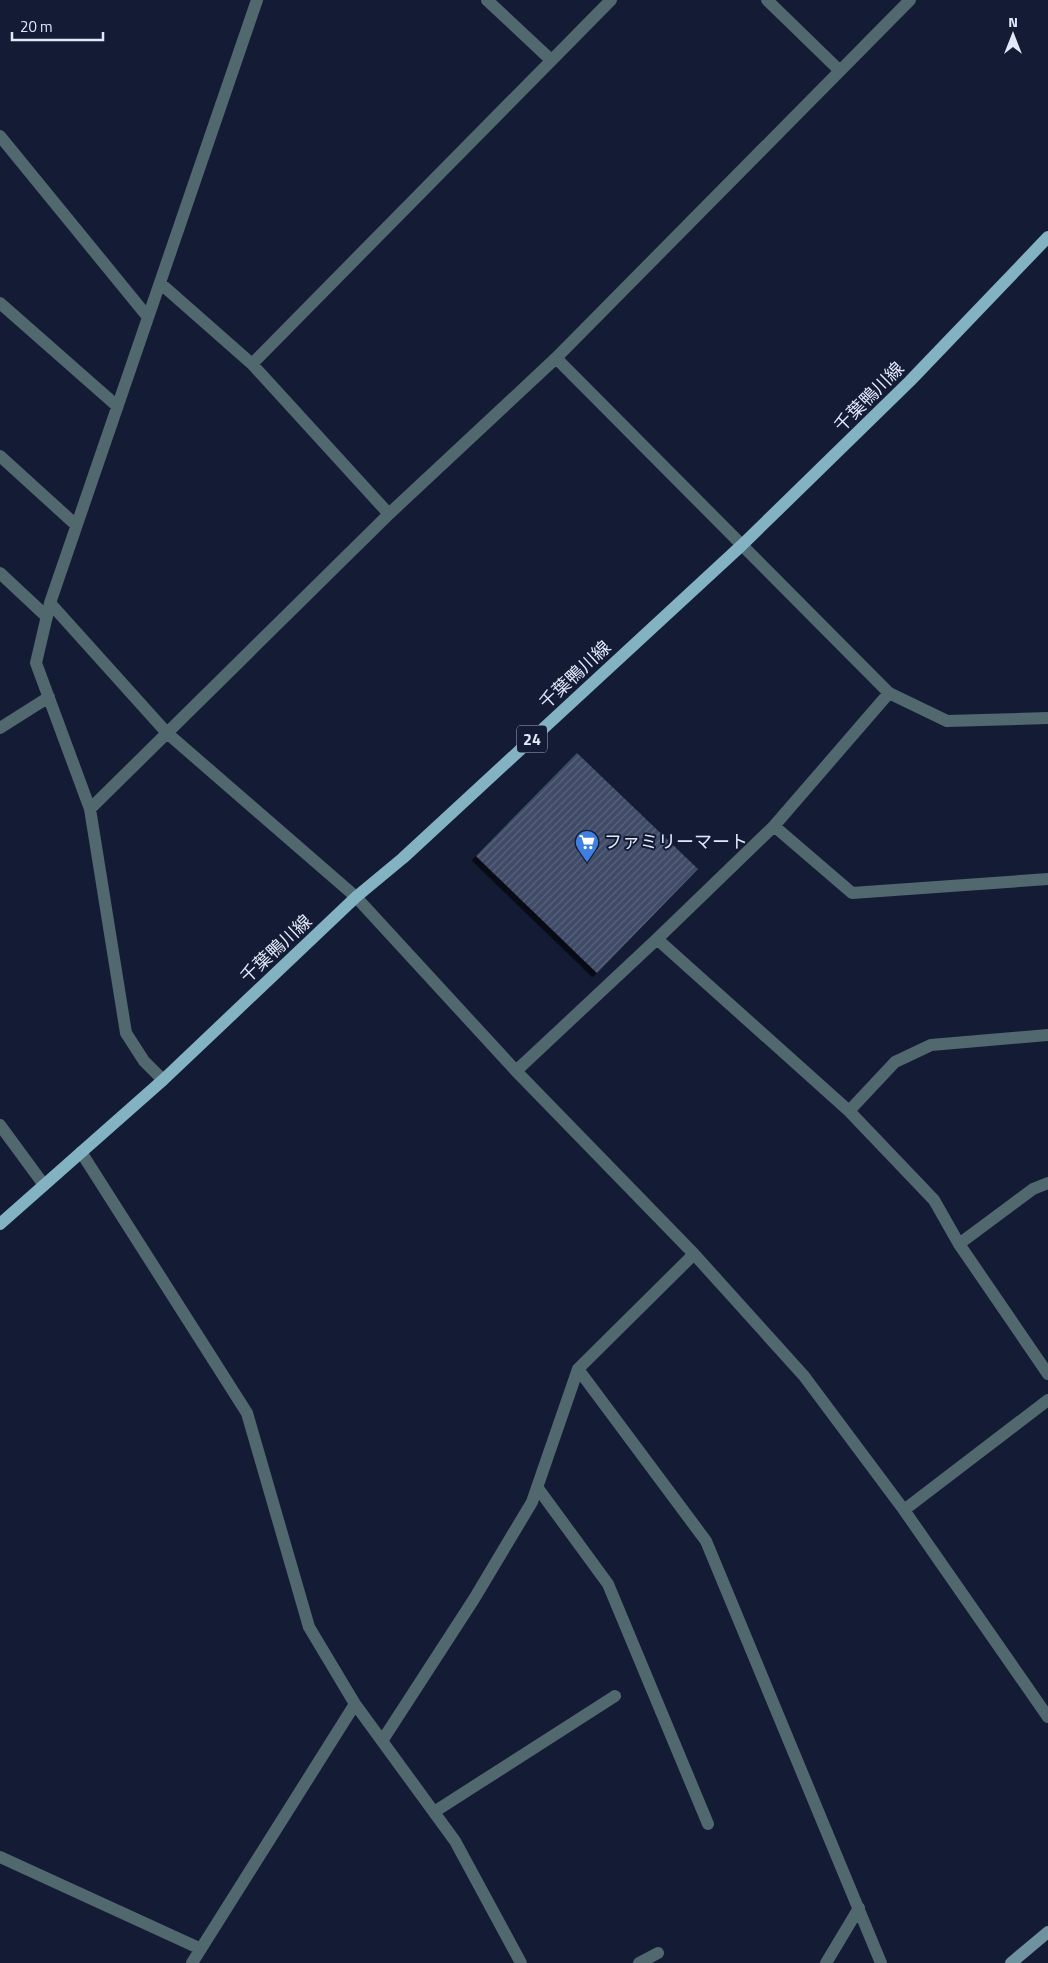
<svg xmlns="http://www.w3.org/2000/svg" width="1048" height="1963" viewBox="0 0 1048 1963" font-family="'Titillium Web','Noto Sans JP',sans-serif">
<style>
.building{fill:url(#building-hatch);filter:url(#shadow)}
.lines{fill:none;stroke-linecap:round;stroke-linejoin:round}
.street{stroke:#51686f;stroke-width:12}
.secondary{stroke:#6e929e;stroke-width:12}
.primary{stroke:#83b2c3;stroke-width:12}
.labels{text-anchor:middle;stroke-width:4;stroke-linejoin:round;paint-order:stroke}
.shield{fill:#141c35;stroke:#a4abbf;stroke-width:1}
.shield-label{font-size:16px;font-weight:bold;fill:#e1e8fa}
.street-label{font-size:18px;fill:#e1e8fa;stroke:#141c35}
.poi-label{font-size:18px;fill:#e1e8fa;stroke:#141c35;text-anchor:start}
</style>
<defs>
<pattern id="building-hatch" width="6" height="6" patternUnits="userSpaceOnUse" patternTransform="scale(1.25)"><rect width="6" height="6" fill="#404b67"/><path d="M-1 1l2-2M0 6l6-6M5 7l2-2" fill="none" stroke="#5b657e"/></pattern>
<filter id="shadow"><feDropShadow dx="-4.5" dy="4.5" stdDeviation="0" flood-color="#0009"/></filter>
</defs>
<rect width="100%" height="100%" fill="#141c35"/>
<path class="building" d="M577 753 698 869 597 973 476 856Z"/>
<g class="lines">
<path class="street" d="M487 0 551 60
M767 0 839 70
M0 136 147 316
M160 283 252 364 389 514
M0 303 117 406
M556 358 889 693 947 721 1048 718
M252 364 611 0
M0 456 76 525
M0 573 47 617
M50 603 167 733 356 897 516 1071 694 1254 804 1376 904 1510 1048 1717
M0 728 49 697
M90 809 389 514 556 358 910 0
M774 826 852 893 1048 879
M657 939 849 1111 934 1200 959 1244 1048 1374
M516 1071 657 939 774 826 889 693
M163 1080 144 1061 126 1033 90 809 36 663 50 603 257 0
M849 1111 895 1062 931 1045 1048 1035
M0 1125 44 1185
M81 1152 247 1413 309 1627 355 1704 455 1841 521 1963
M959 1244 1033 1189 1048 1183
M578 1369 706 1541 881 1963
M537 1487 608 1584 708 1824
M904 1510 1048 1400
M382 1741 474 1599 532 1502 578 1369 694 1254
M434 1812 615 1696
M0 1857 201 1949
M192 1963 355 1704
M639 1963 658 1953
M826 1963 859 1908"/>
<path class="secondary" d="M1011 1963 1048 1932"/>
<path class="primary" d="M0 1224 163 1080 356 897 403 858 742 545 910 381 1048 237"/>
</g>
<defs>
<g id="supermarket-pin" transform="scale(1.25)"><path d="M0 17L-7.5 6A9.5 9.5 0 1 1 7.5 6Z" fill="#3f7fe0" stroke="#141c35"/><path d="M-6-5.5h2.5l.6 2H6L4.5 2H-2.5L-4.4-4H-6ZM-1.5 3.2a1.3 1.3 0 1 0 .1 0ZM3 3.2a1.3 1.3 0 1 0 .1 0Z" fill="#fff"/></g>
</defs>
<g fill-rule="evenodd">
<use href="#supermarket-pin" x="587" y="842"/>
</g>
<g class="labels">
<rect class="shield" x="517" y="725.5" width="30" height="27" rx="4"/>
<g class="shield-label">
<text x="532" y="745">24</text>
</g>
<g class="street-label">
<text transform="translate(869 397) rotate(-45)" y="6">千葉鴨川線</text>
<text transform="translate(575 675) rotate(-43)" y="6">千葉鴨川線</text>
<text transform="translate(276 949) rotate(-43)" y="6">千葉鴨川線</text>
</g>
<g class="poi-label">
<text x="604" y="848">ファミリーマート</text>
</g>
</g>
<g transform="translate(1013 35)" stroke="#141c35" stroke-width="4" paint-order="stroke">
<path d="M0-4L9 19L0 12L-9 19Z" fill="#e1e8fa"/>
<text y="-8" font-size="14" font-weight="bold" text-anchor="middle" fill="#e1e8fa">N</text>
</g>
<path d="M12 32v8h91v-8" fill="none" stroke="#e1e8fa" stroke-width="2.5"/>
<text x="20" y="32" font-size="15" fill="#e1e8fa" stroke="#141c35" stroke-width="4" paint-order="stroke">20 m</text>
</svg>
